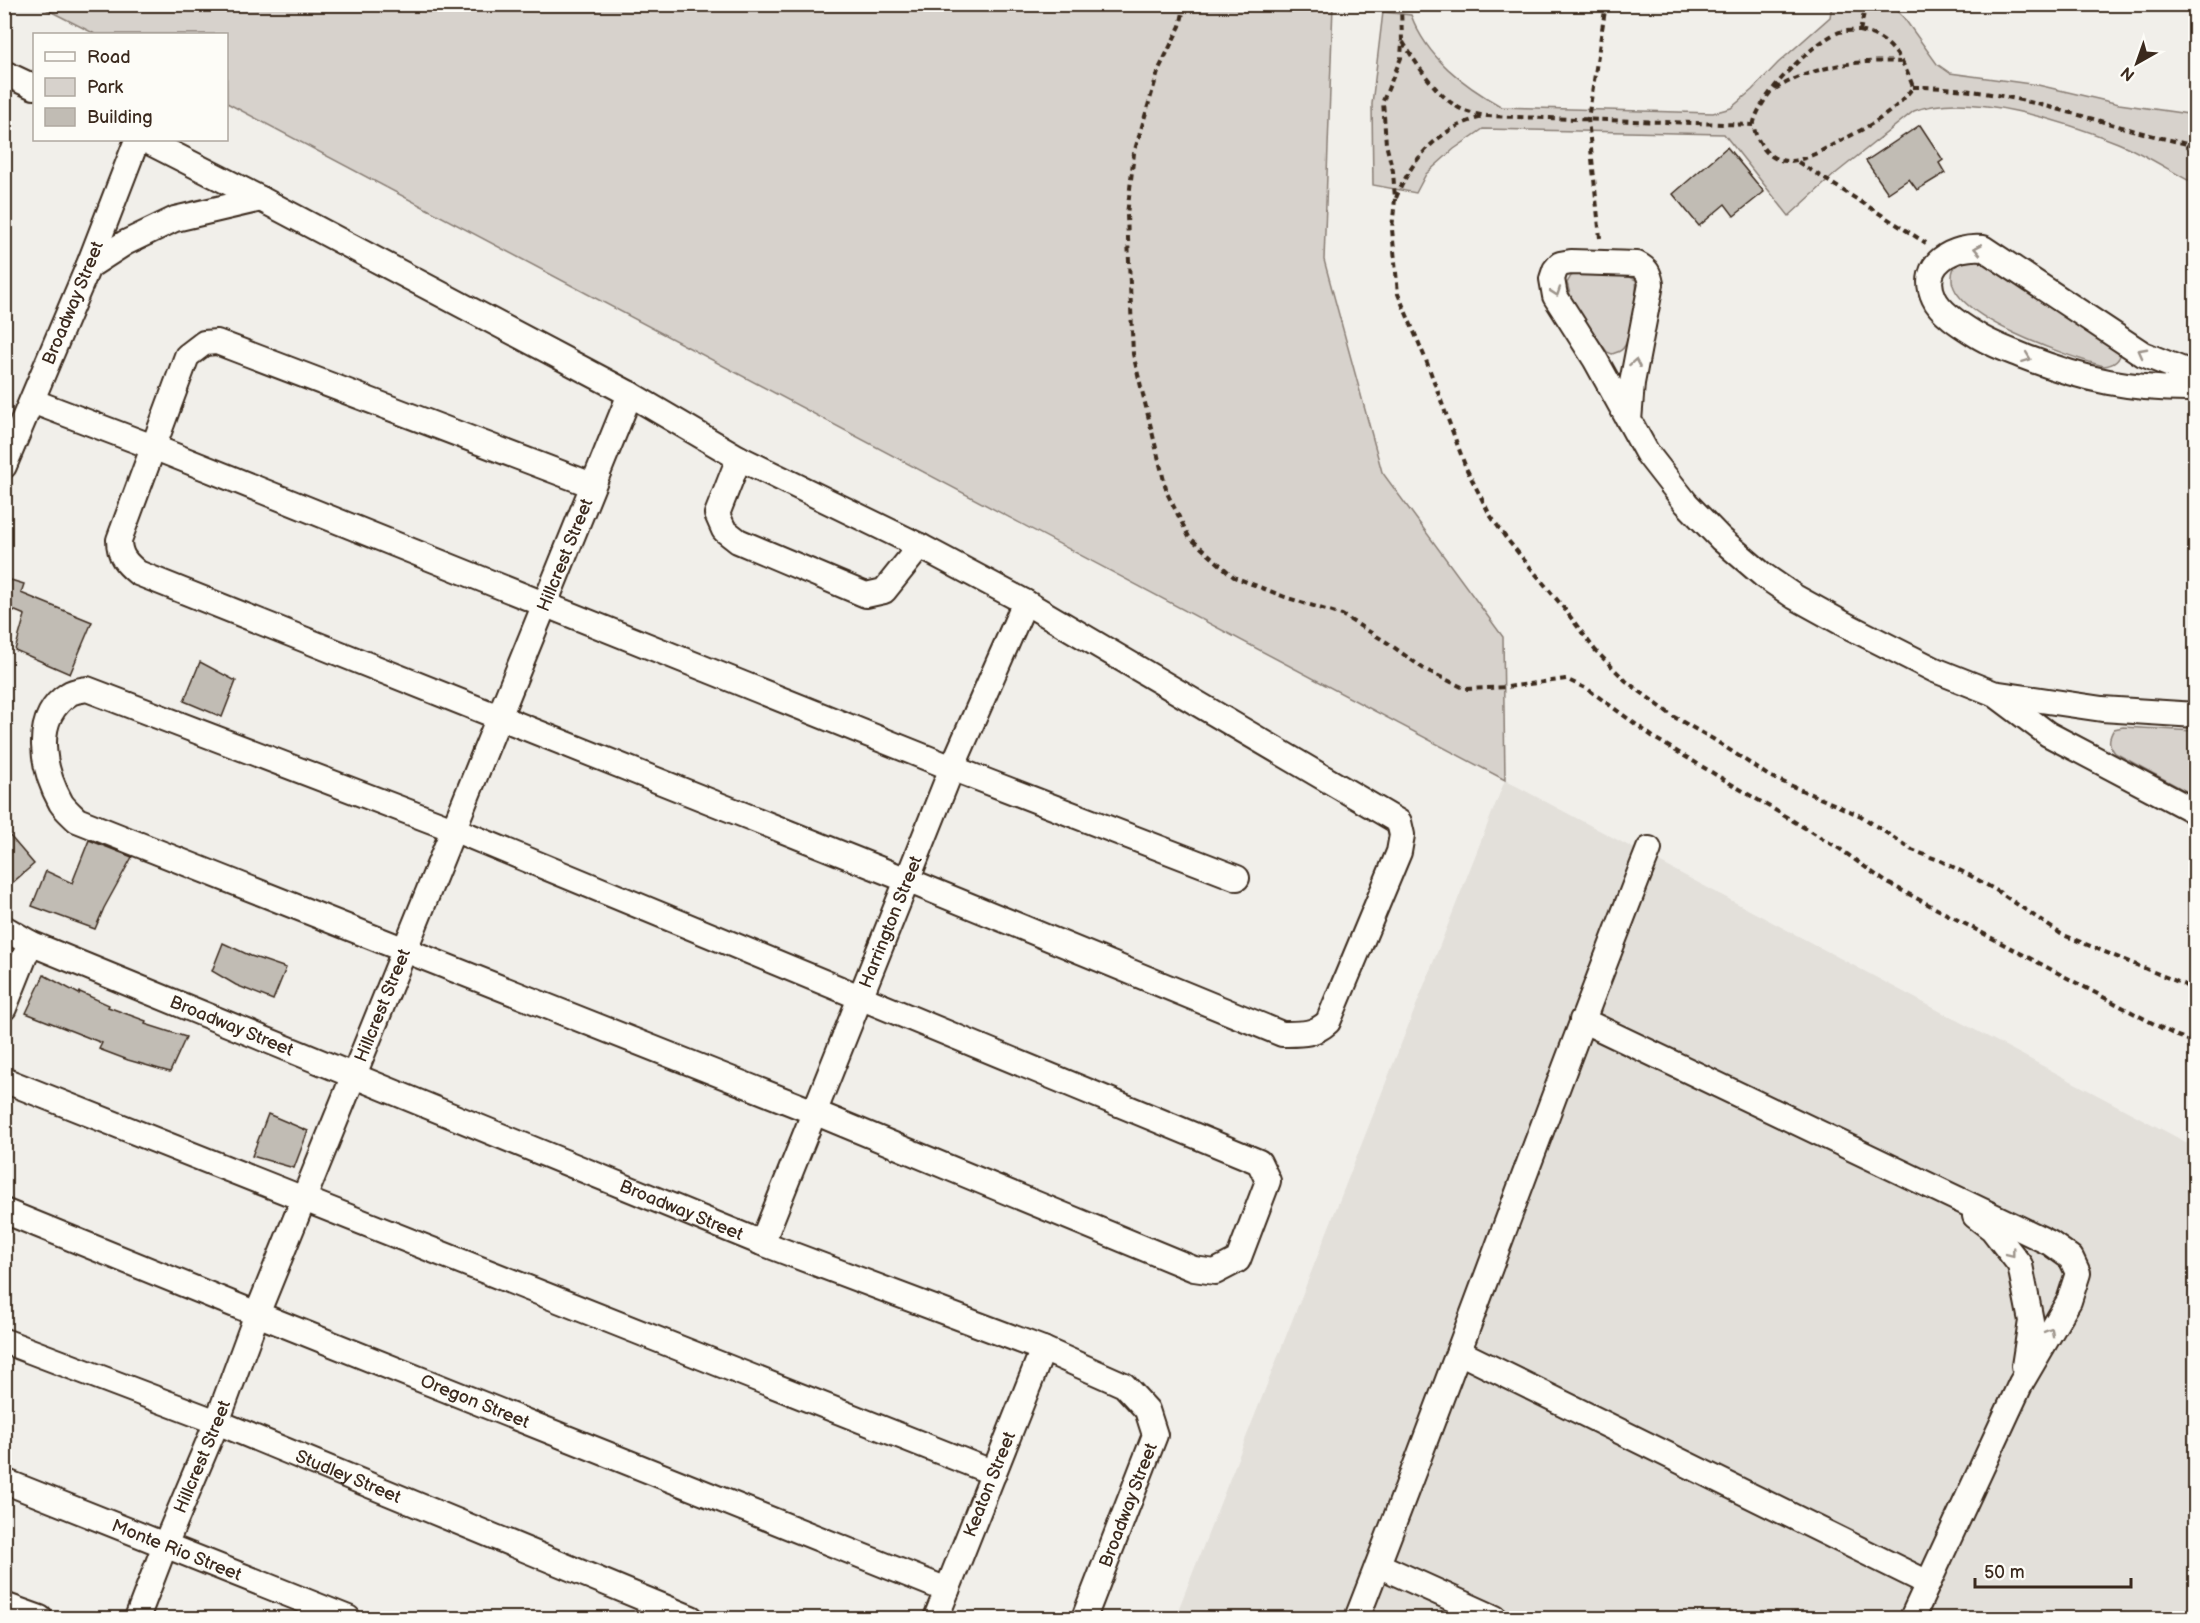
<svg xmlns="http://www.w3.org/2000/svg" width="2200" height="1623" viewBox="0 0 2200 1623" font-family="'Balsamiq Sans',sans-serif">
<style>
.built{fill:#e3e0da}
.green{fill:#d7d2cc;stroke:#897e75;stroke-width:1.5}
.building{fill:#c1bcb4;stroke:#3b2a1e;stroke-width:1.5}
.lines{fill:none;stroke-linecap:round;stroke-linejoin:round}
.street-casing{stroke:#3b2a1e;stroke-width:28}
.path{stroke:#3b2a1e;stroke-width:4;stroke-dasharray:6 4.5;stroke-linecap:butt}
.street{stroke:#fdfcf7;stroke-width:24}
.oneway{stroke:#9c938a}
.labels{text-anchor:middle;stroke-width:6;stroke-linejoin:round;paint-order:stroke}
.street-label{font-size:18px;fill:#3b2a1e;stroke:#fdfcf7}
</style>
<rect width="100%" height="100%" fill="#f1efea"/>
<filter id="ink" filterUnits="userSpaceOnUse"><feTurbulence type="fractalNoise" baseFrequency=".0167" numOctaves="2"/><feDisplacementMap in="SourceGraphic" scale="12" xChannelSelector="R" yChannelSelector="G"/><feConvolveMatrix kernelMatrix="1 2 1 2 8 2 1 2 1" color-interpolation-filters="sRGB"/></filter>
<g filter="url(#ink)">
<path class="built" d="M1505 780 2195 1147V1618H1175Z"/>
<path class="green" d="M1890 4 1904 18 1937 64 1950 73 2038 85 2119 104 2195 115V184C2170 171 2145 154 2118 143 2066 122 1968 90 1914 111L1835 174 1789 216 1724 134 1483 129 1454 149 1426 174 1416 193 1373 185 1372 104 1383 12 1411 15C1427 58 1463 85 1502 107L1713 113 1731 108 1752 90 1778 63 1830 17 1832 5Z
M38 5H1333L1324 260 1382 472 1503 637 1505 780 227 103 226 34H95Z
M1977 255 2121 351C2120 361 2114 365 2104 366 2072 358 1949 317 1952 277 1952 271 1955 265 1960 262 1965 258 1972 257 1977 255Z
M1578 273 1630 277 1636 280C1638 292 1630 338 1624 347 1621 352 1617 352 1612 354L1607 352 1572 302 1567 283 1571 276Z
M2123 727 2195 731V796L2115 753C2108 744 2108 739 2114 729Z"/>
<path class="building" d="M1920 125 1943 160 1939 163 1945 173 1917 190 1909 179 1888 193 1866 161Z
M1727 147 1764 192 1734 216 1725 204 1699 226 1673 194Z
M4 578 24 584 21 593 92 622 70 674 15 650 25 615 13 610 4 631Z
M200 662 236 681 222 717 184 701Z
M4 829 34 864 4 890Z
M89 840 132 857 104 908 95 929 32 906 46 871 72 883Z
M223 943 251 956 286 968 273 1000 236 985 212 971Z
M44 975 79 994 80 992 109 1005 108 1007 146 1021 145 1024 186 1037 170 1072 128 1060 99 1049 102 1043 26 1013Z
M268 1114 308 1131 294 1168 252 1156Z"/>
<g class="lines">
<g class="street-casing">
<g id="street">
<path d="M4 73 34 87"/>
<path d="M145 140 261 199 630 394 739 458 920 546 1025 602 1399 822 1402 835 1399 852 1328 1022C1314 1035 1301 1034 1282 1034L907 880 138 573C126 563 119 556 119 540L187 356 204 343 217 342 592 485"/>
<path d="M88 267 125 243 175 219 261 199"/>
<path d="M2196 375 2143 354 1983 248C1954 245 1918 264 1934 298 1940 312 1962 326 1975 334 1990 344 2008 350 2025 357 2084 380 2132 390 2196 389"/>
<path d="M32 401 153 447 952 768 1237 878"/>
<path d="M1629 421 1632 383 1651 284C1649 273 1647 269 1637 264L1571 262 1560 264 1555 270 1552 279 1555 296 1595 359 1647 453 1686 503 1721 539 1763 575 1795 597 1844 624 1935 670 1993 693 2102 709 2196 715"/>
<path d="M739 458 717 514 724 530 738 541 866 595 884 591 920 546"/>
<path id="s1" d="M4 466 88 267 137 140"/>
<path d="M87 689 453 829 1259 1162 1268 1181 1238 1260 1215 1272 1194 1269 814 1112 77 820C72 815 65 809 61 803 43 770 31 718 69 694 73 691 81 690 87 689Z"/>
<path d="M1996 695 2048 734 2196 812"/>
<path id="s2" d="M4 928 30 943 762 1243 1043 1349 1124 1385 1147 1410 1155 1435 1084 1618"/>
<path d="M4 1008 30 943"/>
<path d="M1582 1020 2050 1243 2071 1258 2078 1273 2069 1301 2021 1383 1912 1618"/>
<path d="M4 1080 994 1473"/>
<path id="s3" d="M4 1211 257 1314 947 1590"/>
<path d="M1975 1216 1992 1229 2020 1265 2031 1321 2024 1366"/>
<path id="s4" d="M762 1243 952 768 1025 602"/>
<path id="s5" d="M4 1341 217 1422 691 1618"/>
<path d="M1459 1352 1928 1583"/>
<path id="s6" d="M4 1481 348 1618"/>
<path d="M1378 1565 1495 1618"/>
<path d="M4 1605 40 1618"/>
<path id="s7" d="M137 1618 165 1545 217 1422 257 1314 630 394"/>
<path id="s8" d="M936 1618 1043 1349"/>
<path d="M1357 1618C1457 1363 1548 1105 1649 849"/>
</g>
</g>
<path class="path" d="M1185 4 1180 26 1159 69 1134 153 1127 215 1133 354 1167 493 1189 537 1234 577 1285 597 1342 615 1388 643 1424 669 1466 689 1507 687 1566 679 1589 690 1656 739 1840 849 1886 882 2175 1035 2196 1043
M1401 4 1402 42 1401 58 1383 101 1386 144 1393 171 1395 199 1392 229 1398 294 1426 360 1466 468 1490 515 1506 538 1563 607 1595 650 1626 681 1674 717 1713 739 1769 776 1861 816 1912 850 1941 861 1971 876 1999 892 2061 934 2183 984 2196 992
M1860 31C1890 37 1903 59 1913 87 1894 114 1866 128 1836 143 1812 156 1779 176 1760 143 1757 138 1753 129 1754 122 1761 94 1811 44 1837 33 1843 30 1853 31 1860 31Z
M1860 31 1866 4
M1403 42C1417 65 1441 103 1468 112 1474 114 1481 115 1487 116L1753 125
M1913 87C2010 86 2102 126 2196 146
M1775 89C1812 67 1857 59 1900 62
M2186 145 2196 153
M1798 162 1926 243
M1396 198C1412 158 1440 127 1483 117
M1600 238 1588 119 1606 4"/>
<use href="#street" class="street"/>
</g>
<defs><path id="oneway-chevron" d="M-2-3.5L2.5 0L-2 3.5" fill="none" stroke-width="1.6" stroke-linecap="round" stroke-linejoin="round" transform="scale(1.5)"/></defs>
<g class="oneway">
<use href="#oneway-chevron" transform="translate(1978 249) rotate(-170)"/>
<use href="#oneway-chevron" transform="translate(1556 292) rotate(71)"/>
<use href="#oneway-chevron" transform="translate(2142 352) rotate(-152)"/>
<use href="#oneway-chevron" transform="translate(2027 358) rotate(21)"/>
<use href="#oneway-chevron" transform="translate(1635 363) rotate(-80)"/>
<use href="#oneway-chevron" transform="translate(2011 1253) rotate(52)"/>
<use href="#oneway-chevron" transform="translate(2050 1332) rotate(-60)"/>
</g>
</g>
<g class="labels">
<g class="street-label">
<text dy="6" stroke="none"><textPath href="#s1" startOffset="177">Broadway Street</textPath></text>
<text dy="6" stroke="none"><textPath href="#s7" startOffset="1146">Hillcrest Street</textPath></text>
<text dy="6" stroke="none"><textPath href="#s4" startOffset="346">Harrington Street</textPath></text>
<text dy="6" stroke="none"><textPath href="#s7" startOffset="660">Hillcrest Street</textPath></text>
<text dy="6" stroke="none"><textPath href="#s2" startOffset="248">Broadway Street</textPath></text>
<text dy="6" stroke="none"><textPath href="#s2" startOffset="734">Broadway Street</textPath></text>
<text dy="6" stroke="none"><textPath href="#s3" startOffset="508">Oregon Street</textPath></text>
<text dy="6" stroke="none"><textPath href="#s7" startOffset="174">Hillcrest Street</textPath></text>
<text dy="6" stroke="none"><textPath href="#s5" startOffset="370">Studley Street</textPath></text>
<text dy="6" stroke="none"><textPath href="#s8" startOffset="144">Keaton Street</textPath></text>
<text transform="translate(1128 1505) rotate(-69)" y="6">Broadway Street</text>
<text dy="6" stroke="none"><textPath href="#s6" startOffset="186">Monte Rio Street</textPath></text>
</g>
</g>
<rect width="2200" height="1623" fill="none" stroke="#fdfcf7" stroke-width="24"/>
<rect x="12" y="12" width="2176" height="1599" fill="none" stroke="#3b2a1e" stroke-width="2" filter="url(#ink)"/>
<rect x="33" y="33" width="195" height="108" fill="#fdfcf7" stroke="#afa8a0" stroke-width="1.5"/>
<rect x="45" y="52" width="30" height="9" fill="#fdfcf7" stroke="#afa8a0" stroke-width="1.5"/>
<text x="87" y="63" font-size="18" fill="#3b2a1e">Road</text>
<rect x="45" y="78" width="30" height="18" fill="#d7d2cc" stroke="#afa8a0" stroke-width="1.5"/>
<text x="87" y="93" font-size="18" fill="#3b2a1e">Park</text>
<rect x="45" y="108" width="30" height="18" fill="#c1bcb4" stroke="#afa8a0" stroke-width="1.5"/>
<text x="87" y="123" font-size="18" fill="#3b2a1e">Building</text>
<g transform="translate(2137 63) rotate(220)" stroke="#fdfcf7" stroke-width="4.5" paint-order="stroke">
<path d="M0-4.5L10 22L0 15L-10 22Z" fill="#3b2a1e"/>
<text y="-9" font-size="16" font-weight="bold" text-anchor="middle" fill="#3b2a1e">N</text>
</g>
<path d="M1975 1578v9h156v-9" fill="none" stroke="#3b2a1e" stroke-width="3"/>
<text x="1984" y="1578" font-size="18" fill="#3b2a1e" stroke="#fdfcf7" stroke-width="4.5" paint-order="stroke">50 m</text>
</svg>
